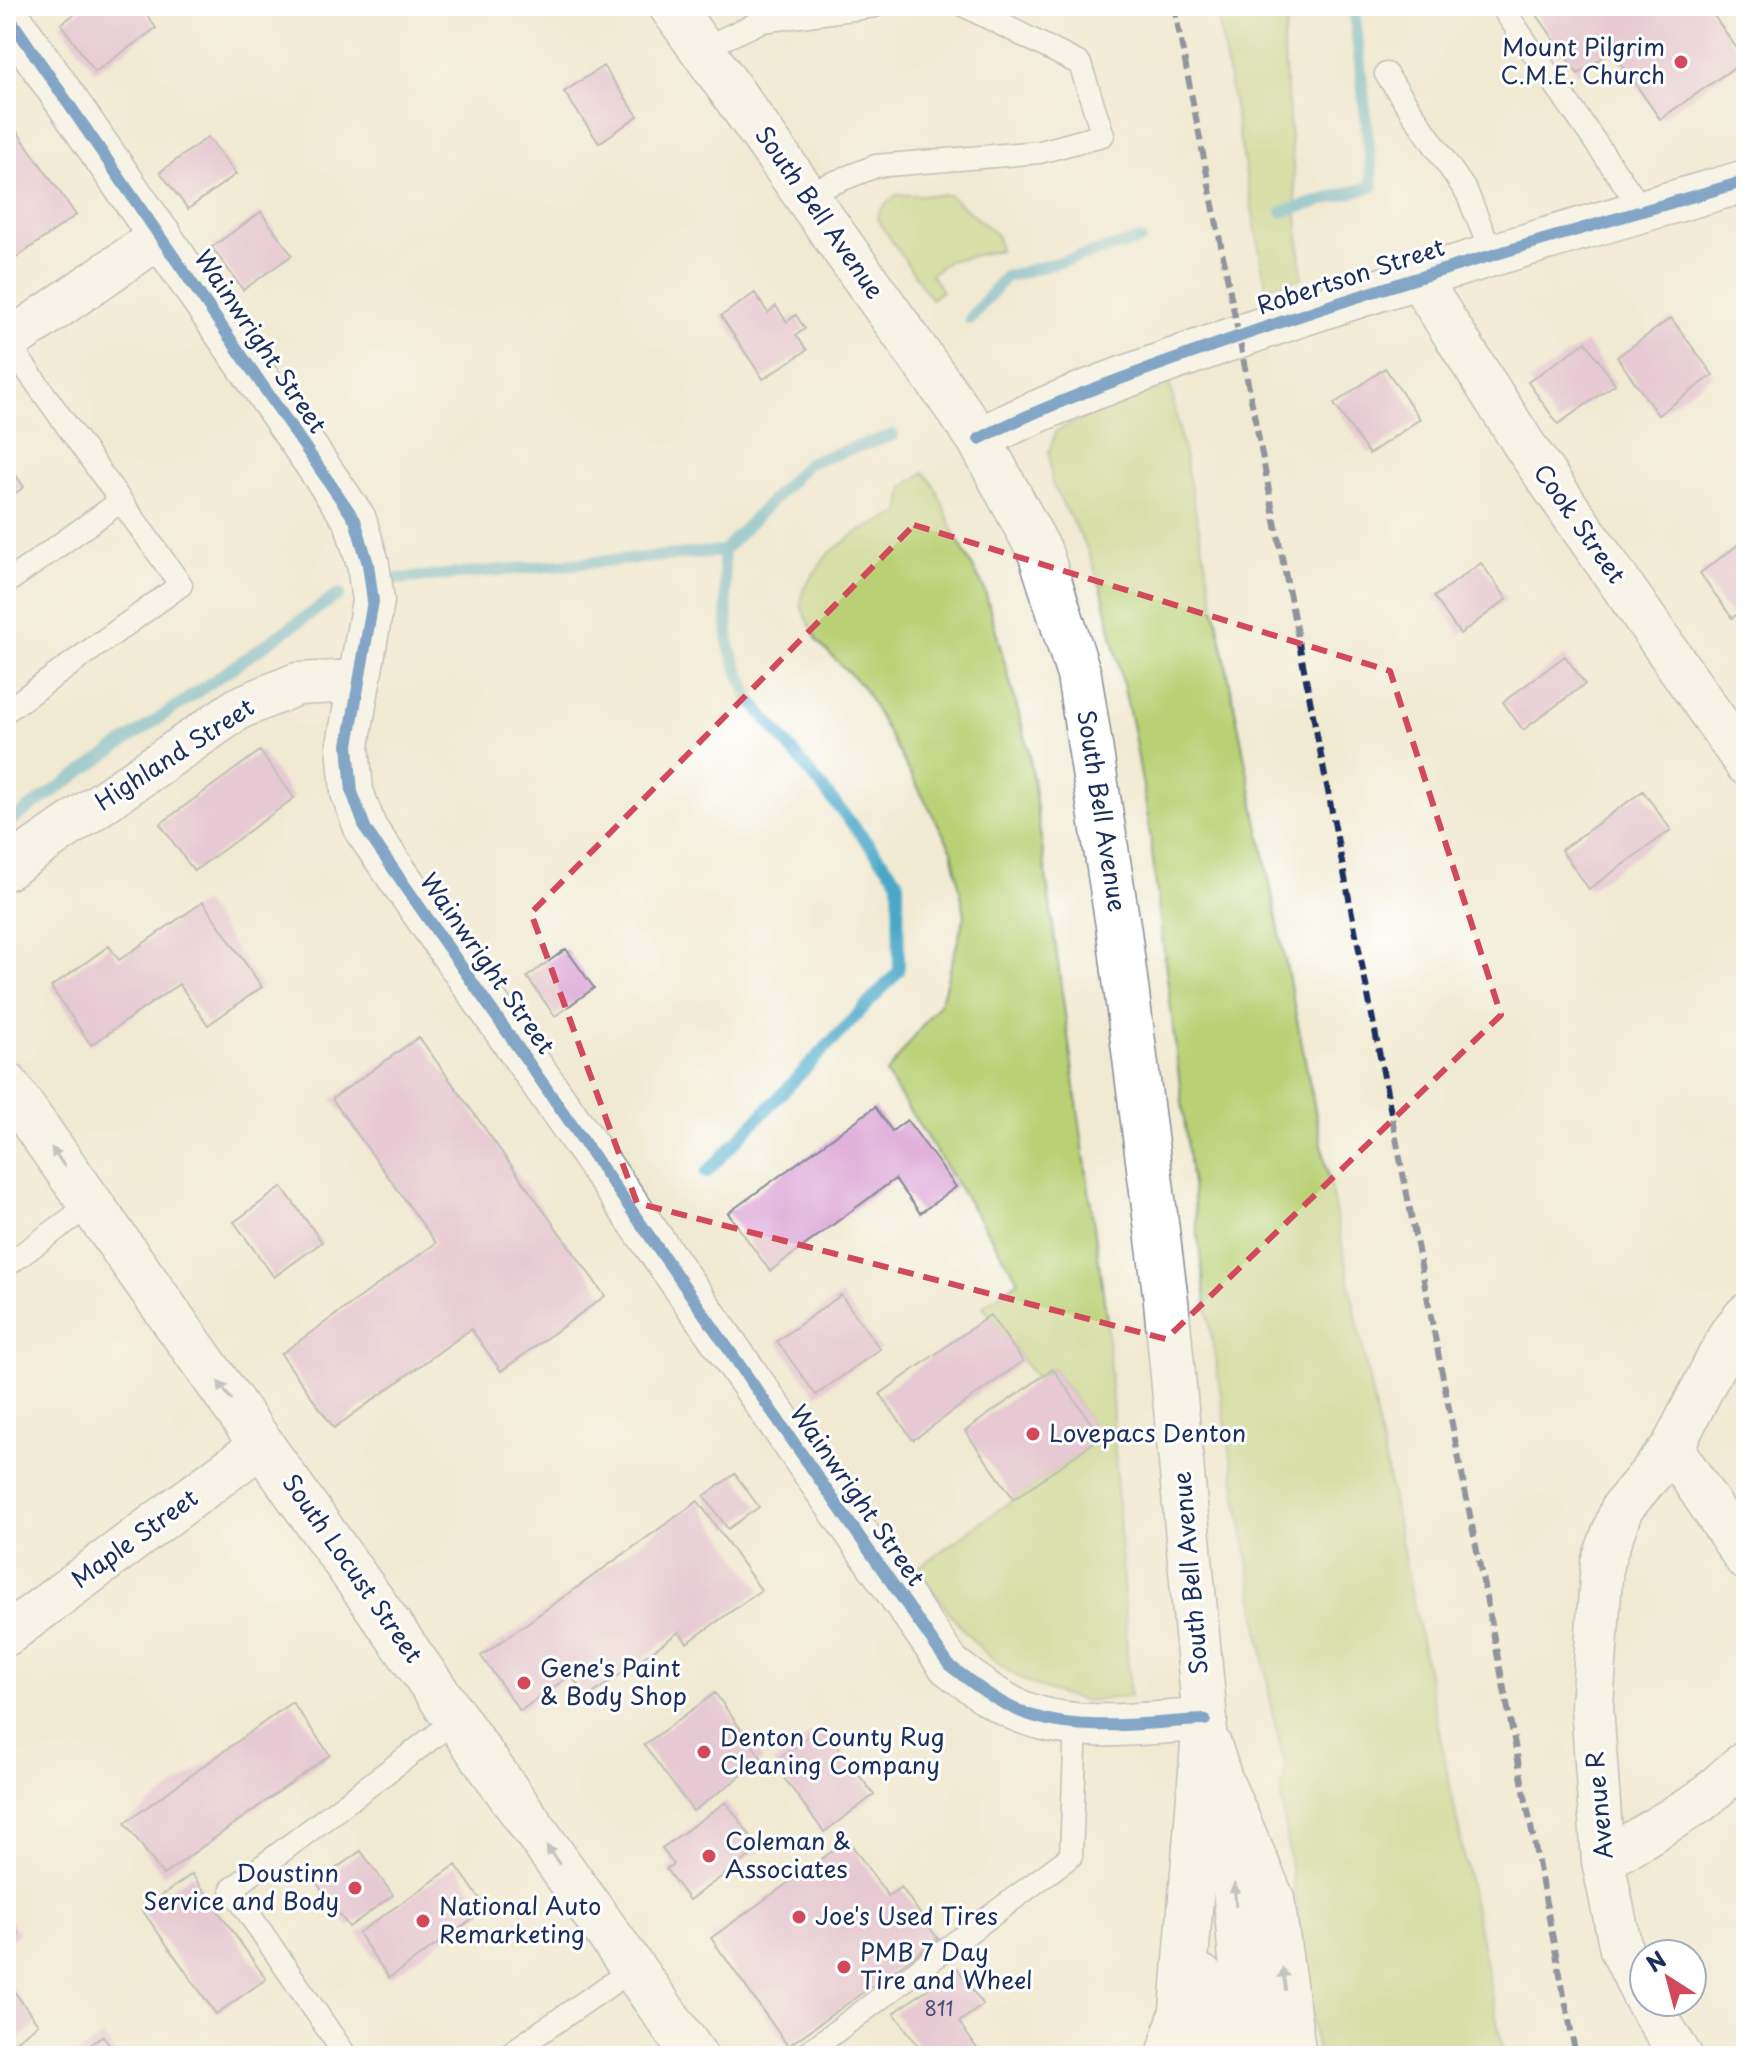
<svg xmlns="http://www.w3.org/2000/svg" width="1752" height="2062" viewBox="0 0 1752 2062" font-family="'Playpen Sans',sans-serif">
<style>
.green{fill:#b9d074;stroke:#6a8069;stroke-width:2}
.lines{fill:none;stroke-linecap:round;stroke-linejoin:round}
.stream{stroke:#49a8c8;stroke-width:12}
.building{fill:#dba2d5}
.lane-casing{stroke:#868c98;stroke-width:25}
.street-casing{stroke:#868c98;stroke-width:45}
.secondary-casing{stroke:#868c98;stroke-width:47}
.lane{stroke:#fff;stroke-width:22}
.street{stroke:#fff;stroke-width:42}
.secondary{stroke:#fff;stroke-width:44}
.rail{stroke:#1b2f5e;stroke-width:6;stroke-dasharray:12 6;stroke-linecap:butt}
.cycleway-casing{stroke:#fff;stroke-width:17}
.cycleway{stroke:#0057b8;stroke-width:12}
.oneway{fill:#8d97ae}
.marked{fill:none;stroke:#d1495b;stroke-width:6;stroke-dasharray:16 10;stroke-linejoin:round}
.poi-dot{fill:#d1495b;stroke:#fff;stroke-width:3}
.labels{text-anchor:middle;stroke-width:6;stroke-linejoin:round;paint-order:stroke}
.number-label{font-size:20px;fill:#4b4c7c}
.poi-label{font-size:24px;fill:#1b2f5e;stroke:#fff;text-anchor:start}
.street-label{font-size:24px;fill:#1b2f5e;stroke:#fff}
</style>
<rect width="100%" height="100%" fill="#fff"/>
<filter id="ink" filterUnits="userSpaceOnUse"><feTurbulence type="fractalNoise" baseFrequency=".0125" numOctaves="2"/><feDisplacementMap in="SourceGraphic" scale="16" xChannelSelector="R" yChannelSelector="G"/><feConvolveMatrix kernelMatrix="1 2 1 2 8 2 1 2 1" color-interpolation-filters="sRGB"/></filter>
<filter id="wash" filterUnits="userSpaceOnUse"><feTurbulence type="fractalNoise" baseFrequency=".006" numOctaves="4" result="noise"/><feDisplacementMap in="SourceGraphic" scale="32" xChannelSelector="R" yChannelSelector="G"/><feGaussianBlur stdDeviation="1.8" result="paint"/><feColorMatrix in="noise" values="0 0 0 0 0 0 0 0 0 0 0 0 0 0 0 0 0 1.4 0 .05"/><feComposite in="paint" operator="in"/></filter>
<g filter="url(#wash)">
<rect width="100%" height="100%" fill="#f1ead2"/>
<path class="green" d="M1216 6H1292L1283 42 1302 278 1266 287Z
M896 195H949L997 235 1000 250 949 261 931 274 942 291 931 299 877 219 880 210Z
M1169 379 1504 2056H1317L1281 1797 1285 1765 1273 1716 1206 1302 1147 811 1133 729 1102 590 1086 546 1052 484 1049 452 1056 431Z
M924 472 937 490 955 535 984 588 1029 751 1107 1321 1130 1697C1114 1696 1096 1703 1081 1700 994 1682 966 1634 916 1569L1100 1437 1053 1368 1036 1379 983 1306 1019 1281 886 1074 941 1001 965 915 952 850 863 687 818 642 801 606 804 588 828 554 856 533 900 513 904 487Z"/>
<g class="lines">
<path class="stream" d="M1282 212 1373 186 1354 6
M970 319 1005 277 1140 240
M397 579 723 551
M6 824 339 594
M706 1173 899 971 898 880 749 698 729 646 723 551 808 463 893 435"/>
</g>
<g id="blocks">
<path class="building" d="M86 6H140L156 28 95 72 61 24Z
M1531 6H1707L1745 60 1660 119 1612 51 1578 74Z
M603 66 638 116 599 143 564 92Z
M6 116 76 215 6 265Z
M208 137 236 174 188 209 160 172Z
M261 212 292 255 243 290 212 247Z
M755 293 768 313 776 306 787 322 796 315 805 329 796 335 807 350 763 379 721 316Z
M1671 318 1713 375 1658 415 1617 357Z
M1586 342 1615 384 1558 424 1528 382Z
M1385 368 1420 419 1369 454 1334 404Z
M6 461 24 487 6 500Z
M1746 539V608L1732 618 1700 573Z
M1481 563 1507 599 1460 634 1434 597Z
M1565 656 1585 684 1523 730 1503 702Z
M260 751 294 798 194 871 160 824Z
M1643 791 1671 830 1589 889 1561 850Z
M203 902 262 987 208 1025 179 984 91 1045 51 987 109 946 119 960Z
M566 949 594 988 555 1016 527 977Z
M419 1037 605 1296 501 1371 471 1329 334 1428 281 1354 436 1243 332 1099Z
M875 1107 892 1131 907 1120 956 1187 920 1213 895 1179 770 1271 728 1213Z
M282 1187 322 1242 274 1277 234 1222Z
M841 1295 880 1349 816 1395 777 1341Z
M990 1315 1023 1361 913 1440 880 1394Z
M1053 1369 1101 1437 1014 1499 965 1431Z
M735 1474 759 1507 728 1529 704 1496Z
M698 1501 761 1590 687 1643 679 1632 587 1698 571 1675 520 1711 481 1656Z
M715 1693 763 1760 693 1811 644 1745Z
M292 1702 330 1755 163 1875 125 1823Z
M822 1726 874 1795 824 1832 773 1763Z
M726 1802 760 1849 689 1900 666 1869 673 1864 662 1848Z
M848 1840 888 1896 901 1887 938 1939 788 2046 711 1938Z
M361 1851 393 1895 349 1927 316 1882Z
M456 1865 487 1909 389 1978 358 1933Z
M192 1874 266 1979 216 2014 142 1910Z
M6 1915 19 1934 6 1943Z
M957 1968 983 2005 959 2022 982 2056H926L894 2013Z
M8 1983 38 2024 6 2048V1984Z
M103 2036 117 2056H75Z"/>
</g>
</g>
<g filter="url(#ink)">
<use href="#blocks" fill-opacity="0" stroke="#868c98" stroke-width="2"/>
<g class="lines">
<g class="lane-casing">
<path id="lane" d="M1501 6 1643 211
M702 49 762 21 875 6
M1386 74 1467 193 1492 254
M805 194 876 166 1040 152 1103 135 1080 64 965 6
M6 583 121 501
M6 711 181 585 7 342
M6 1266 91 1204
M346 2056 232 1889 457 1719
M506 2056 633 1969
M803 2056 1071 1856 1076 1724"/>
</g>
<g class="street-casing">
<path id="street" d="M6 13 355 520 368 564 373 601 348 745 352 792 366 830 949 1665C974 1684 1002 1707 1033 1716 1086 1733 1150 1722 1205 1720
M1419 279 1525 446 1746 764
M6 343 161 236
M979 439C1053 401 1131 375 1209 347 1386 284 1566 233 1746 181
M6 869 239 708 297 684 358 681
M1672 1448 1746 1559
M6 1635 263 1444
M1603 1861 1701 1801 1746 1761
M1644 1997 1621 1949 1603 1861 1592 1706 1602 1563 1622 1508 1672 1448 1730 1334 1746 1315
M1647 2002 1681 2056"/>
</g>
<g class="secondary-casing">
<path id="secondary" d="M671 6 979 439 1040 552 1079 675 1119 932 1166 1301 1205 1720 1182 2011 1169 2056
M6 1084 695 2056
M1209 1745 1220 1779 1272 1899 1294 2056
M1230 1827 1249 2056
M1201 1977 1208 2056"/>
</g>
<use href="#lane" class="lane"/>
<use href="#street" class="street"/>
<use href="#secondary" class="secondary"/>
<path class="rail" d="M1174 6 1576 2056"/>
<g class="cycleway-casing">
<path id="cycleway" d="M6 13 355 520 368 564 373 601 348 745 352 792 366 830 949 1665C974 1684 1002 1707 1033 1716 1086 1733 1150 1722 1205 1720
M979 439C1053 401 1131 375 1209 347 1386 284 1566 233 1746 181"/>
</g>
<use href="#cycleway" class="cycleway"/>
</g>
<defs><path id="oneway-solid" d="M-6-.8H1V-3.2L6.5 0L1 3.2V.8H-6Z" transform="scale(2)"/></defs>
<g class="oneway">
<use href="#oneway-solid" transform="translate(58 1157) rotate(-125)"/>
<use href="#oneway-solid" transform="translate(225 1391) rotate(-126)"/>
<use href="#oneway-solid" transform="translate(553 1855) rotate(-125)"/>
<use href="#oneway-solid" transform="translate(1235 1895) rotate(-94)"/>
<use href="#oneway-solid" transform="translate(1284 1979) rotate(-98)"/>
</g>
</g>
<path d="M0 0H1752V2062H0ZM914 525 1390 671 1501 1015 1166 1339 637 1203 531 913Z" fill="#f1ead2" fill-opacity=".55" fill-rule="evenodd"/>
<path class="marked" d="M914 525 1390 671 1501 1015 1166 1339 637 1203 531 913Z"/>
<g class="poi-dot">
<circle cx="1681" cy="62" r="8"/>
<circle cx="1033" cy="1434" r="8"/>
<circle cx="524" cy="1683" r="8"/>
<circle cx="704" cy="1752" r="8"/>
<circle cx="709" cy="1856" r="8"/>
<circle cx="355" cy="1888" r="8"/>
<circle cx="799" cy="1917" r="8"/>
<circle cx="423" cy="1921" r="8"/>
<circle cx="844" cy="1967" r="8"/>
</g>
<g class="labels">
<g class="number-label">
<text x="939" y="2016">811</text>
</g>
<g class="poi-label">
<text x="1665" y="56" text-anchor="end">Mount Pilgrim<tspan x="1665" dy="28">C.M.E. Church</tspan></text>
<text x="1049" y="1442">Lovepacs Denton</text>
<text x="540" y="1677">Gene's Paint<tspan x="540" dy="28">&amp; Body Shop</tspan></text>
<text x="720" y="1746">Denton County Rug<tspan x="720" dy="28">Cleaning Company</tspan></text>
<text x="725" y="1850">Coleman &amp;<tspan x="725" dy="28">Associates</tspan></text>
<text x="339" y="1882" text-anchor="end">Doustinn<tspan x="339" dy="28">Service and Body</tspan></text>
<text x="439" y="1915">National Auto<tspan x="439" dy="28">Remarketing</tspan></text>
<text x="815" y="1925">Joe's Used Tires</text>
<text x="860" y="1961">PMB 7 Day<tspan x="860" dy="28">Tire and Wheel</tspan></text>
</g>
<g class="street-label">
<text transform="translate(819 213) rotate(55)" y="8">South Bell Avenue</text>
<text transform="translate(1351 277) rotate(-18)" y="8">Robertson Street</text>
<text transform="translate(260 342) rotate(56)" y="8">Wainwright Street</text>
<text transform="translate(1579 524) rotate(55)" y="8">Cook Street</text>
<text transform="translate(175 755) rotate(-33)" y="8">Highland Street</text>
<text transform="translate(1101 811) rotate(81)" y="8">South Bell Avenue</text>
<text transform="translate(487 964) rotate(55)" y="8">Wainwright Street</text>
<text transform="translate(857 1496) rotate(55)" y="8">Wainwright Street</text>
<text transform="translate(135 1539) rotate(-36)" y="8">Maple Street</text>
<text transform="translate(352 1569) rotate(55)" y="8">South Locust Street</text>
<text transform="translate(1191 1573) rotate(-95)" y="8">South Bell Avenue</text>
<text transform="translate(1600 1805) rotate(-95)" y="8">Avenue R</text>
</g>
</g>
<rect width="1752" height="2062" fill="none" stroke="#fff" stroke-width="32"/>
<g transform="translate(1668 1978) rotate(324)"><circle r="38" fill="#ffffff" stroke="#a4acbf" stroke-width="2"/>
<path d="M0-6L14 30L0 20L-14 30Z" fill="#d1495b"/>
<text y="-12" font-size="22" font-weight="bold" text-anchor="middle" fill="#1b2f5e">N</text>
</g>
</svg>
